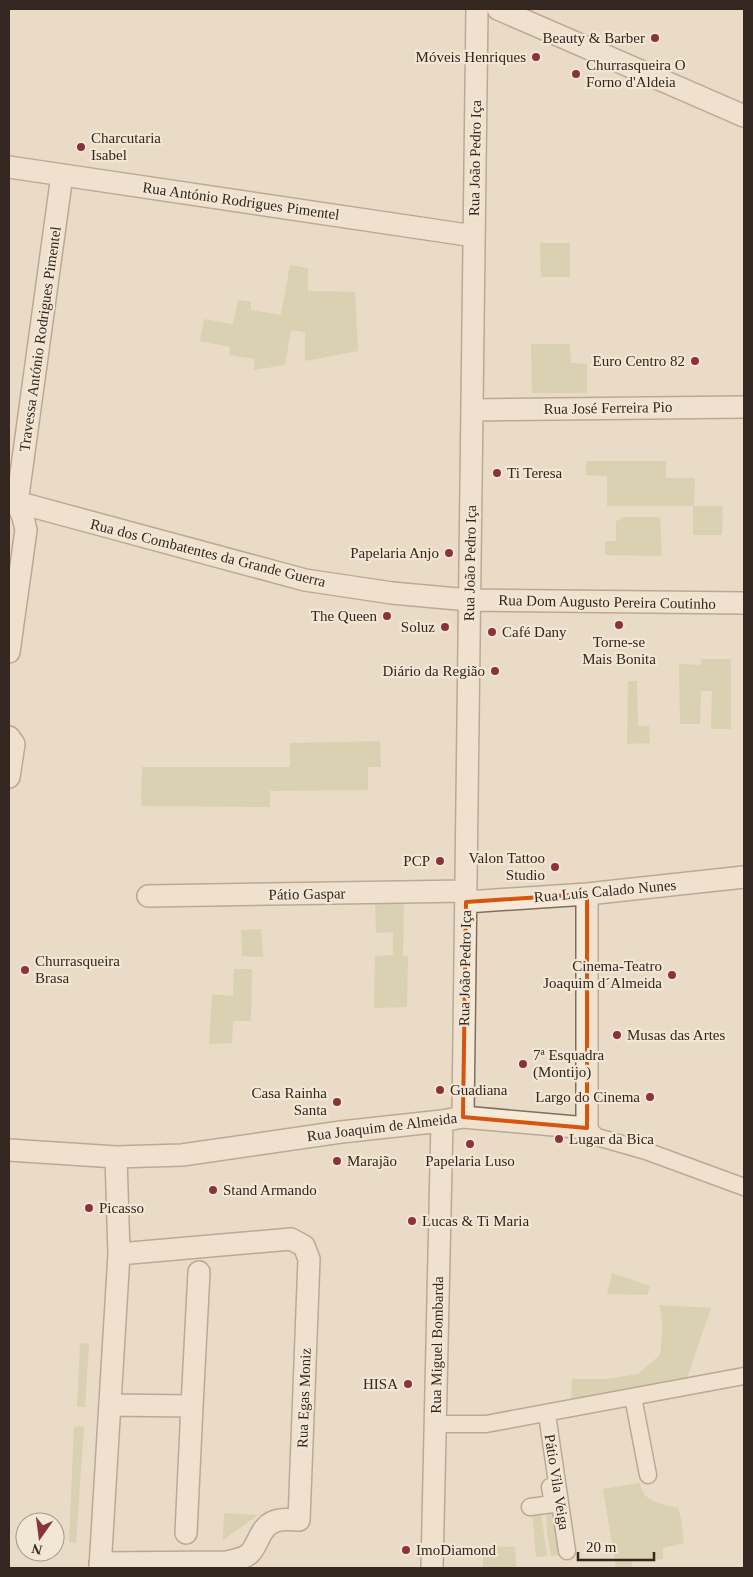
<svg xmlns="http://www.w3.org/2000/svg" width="753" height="1577" viewBox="0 0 753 1577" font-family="'Times New Roman',serif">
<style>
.green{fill:#c5c69a}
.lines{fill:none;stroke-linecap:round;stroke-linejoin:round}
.pedestrian-casing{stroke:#826d5d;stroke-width:19}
.minor-casing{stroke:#826d5d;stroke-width:24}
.pedestrian{stroke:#f5e9d7;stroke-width:16}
.minor{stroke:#f5e9d7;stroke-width:21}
.marked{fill:none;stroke:#d6540e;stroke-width:4;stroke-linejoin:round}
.poi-dot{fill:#8b333c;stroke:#f2e6d4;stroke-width:2}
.labels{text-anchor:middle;stroke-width:4.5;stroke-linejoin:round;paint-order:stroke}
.poi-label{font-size:15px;fill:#34271f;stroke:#f2e6d4;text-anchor:start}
.street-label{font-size:15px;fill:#34271f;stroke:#f2e6d4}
</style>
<rect width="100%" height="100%" fill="#e9dbc5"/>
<path class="green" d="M540 243H570V277H541Z
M290 265 308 268V291L355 292 358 351 305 361V332L291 330 285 365 254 370 255 359 229 355 230 347 200 341 204 319 233 324 238 300 251 302V310L281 315Z
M531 344H570L571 363 587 364V393H532Z
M586 461H666V478H695L694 506H723L722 535H693V506H607V476L586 475Z
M621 517H660L662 556 605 555V541H616V521L620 520Z
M701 659H731V729H711L712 691H701L700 724H680L679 664 701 665Z
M628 681H637L638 726H649L650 743 627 744Z
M380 741 381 767H368V790L270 791V807L141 806 142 767H290V743Z
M404 897 403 955 408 956 407 1007 374 1008 375 956 393 955V932L376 933 375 898Z
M261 929 263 957 242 956 241 930Z
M234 969H252L251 1021H233L232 1043 209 1044 212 994 233 996Z
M612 1273 650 1286 647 1295 607 1294Z
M659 1305 711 1308 686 1381 571 1402 572 1379H607L638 1374 660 1355C662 1338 664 1322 659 1305Z
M80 1343 89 1344 85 1407H77Z
M74 1426 84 1427 76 1543 69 1542Z
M640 1483C643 1503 661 1503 678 1508L681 1519 684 1543 663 1548V1559L632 1560V1568H616L603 1489Z
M557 1507 565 1555 551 1556 547 1532 546 1508Z
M532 1509 541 1512 547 1556 536 1557Z
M224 1513 258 1515 223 1540Z
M483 1546 515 1547 516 1568H483Z"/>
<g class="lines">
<g class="pedestrian-casing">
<path id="pedestrian" d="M587 1128 597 1137 646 1151 744 1187
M633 1397 648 1475
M547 1414 567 1551
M436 1424H486L744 1376
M530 1507 553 1504 550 1487"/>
</g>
<g class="minor-casing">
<path id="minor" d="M498 9 744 116
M9 167 474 236
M472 410 744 407
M9 500 305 580 392 593 469 600 744 603
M17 503 62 175
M9 652 26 530 23 517 17 503
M9 737 14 744 9 777
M148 896 466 891
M466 902 587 894 744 877
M463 1117 477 9
M9 1150 116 1157 182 1155 341 1132 442 1121 463 1117 587 1128V894
M110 1405 192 1406 186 1533
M192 1406 199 1272
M100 1563 227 1562C235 1560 243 1559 249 1554 259 1546 259 1523 280 1520 286 1519 293 1520 299 1520L309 1259 304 1246 291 1239 119 1254
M100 1568 119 1254 116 1157
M432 1568 442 1121"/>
</g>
<use href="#pedestrian" class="pedestrian"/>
<use href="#minor" class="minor"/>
</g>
<path d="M0 0H753V1577H0ZM587 894V1128L463 1117 466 902Z" fill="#e9dbc5" fill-opacity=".55" fill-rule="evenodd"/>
<path class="marked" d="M587 894V1128L463 1117 466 902Z"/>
<g class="poi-dot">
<circle cx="655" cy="38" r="5"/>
<circle cx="536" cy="57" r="5"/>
<circle cx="576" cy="74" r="5"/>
<circle cx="81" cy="147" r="5"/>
<circle cx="695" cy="361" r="5"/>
<circle cx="497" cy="473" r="5"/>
<circle cx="449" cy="553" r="5"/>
<circle cx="387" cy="616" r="5"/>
<circle cx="619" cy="625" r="5"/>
<circle cx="445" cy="627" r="5"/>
<circle cx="492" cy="632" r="5"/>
<circle cx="495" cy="671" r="5"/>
<circle cx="440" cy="861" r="5"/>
<circle cx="555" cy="867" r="5"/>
<circle cx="25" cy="970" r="5"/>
<circle cx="672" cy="975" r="5"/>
<circle cx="617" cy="1035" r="5"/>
<circle cx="523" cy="1064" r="5"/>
<circle cx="440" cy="1090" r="5"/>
<circle cx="650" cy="1097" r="5"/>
<circle cx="337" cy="1102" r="5"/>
<circle cx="559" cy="1139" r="5"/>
<circle cx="470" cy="1144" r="5"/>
<circle cx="337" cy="1161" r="5"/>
<circle cx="213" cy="1190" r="5"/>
<circle cx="89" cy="1208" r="5"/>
<circle cx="412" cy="1221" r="5"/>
<circle cx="408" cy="1384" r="5"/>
<circle cx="406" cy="1550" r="5"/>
</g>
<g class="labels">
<g class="poi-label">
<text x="645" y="43" text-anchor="end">Beauty &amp; Barber</text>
<text x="526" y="62" text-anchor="end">Móveis Henriques</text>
<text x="586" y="70">Churrasqueira O<tspan x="586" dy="17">Forno d'Aldeia</tspan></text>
<text x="91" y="143">Charcutaria<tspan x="91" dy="17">Isabel</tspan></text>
<text x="685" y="366" text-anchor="end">Euro Centro 82</text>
<text x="507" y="478">Ti Teresa</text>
<text x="439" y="558" text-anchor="end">Papelaria Anjo</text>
<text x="377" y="621" text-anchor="end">The Queen</text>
<text x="435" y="632" text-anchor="end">Soluz</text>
<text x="502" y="637">Café Dany</text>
<text x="619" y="647" text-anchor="middle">Torne-se<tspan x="619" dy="17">Mais Bonita</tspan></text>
<text x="485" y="676" text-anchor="end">Diário da Região</text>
<text x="545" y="863" text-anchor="end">Valon Tattoo<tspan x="545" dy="17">Studio</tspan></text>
<text x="430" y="866" text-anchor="end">PCP</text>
<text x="35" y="966">Churrasqueira<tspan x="35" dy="17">Brasa</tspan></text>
<text x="662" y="971" text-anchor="end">Cinema-Teatro<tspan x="662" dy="17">Joaquim d´Almeida</tspan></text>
<text x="627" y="1040">Musas das Artes</text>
<text x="533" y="1060">7ª Esquadra<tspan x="533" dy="17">(Montijo)</tspan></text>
<text x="450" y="1095">Guadiana</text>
<text x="327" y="1098" text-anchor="end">Casa Rainha<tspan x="327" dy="17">Santa</tspan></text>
<text x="640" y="1102" text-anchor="end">Largo do Cinema</text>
<text x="569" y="1144">Lugar da Bica</text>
<text x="347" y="1166">Marajão</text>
<text x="470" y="1166" text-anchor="middle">Papelaria Luso</text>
<text x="223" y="1195">Stand Armando</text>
<text x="99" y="1213">Picasso</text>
<text x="422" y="1226">Lucas &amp; Ti Maria</text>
<text x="398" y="1389" text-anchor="end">HISA</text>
<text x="416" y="1555">ImoDiamond</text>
</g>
<g class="street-label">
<text transform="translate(475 158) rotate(-89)" y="5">Rua João Pedro Iça</text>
<text transform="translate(241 201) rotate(8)" y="5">Rua António Rodrigues Pimentel</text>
<text transform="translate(40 339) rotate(-82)" y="5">Travessa António Rodrigues Pimentel</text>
<text transform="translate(608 408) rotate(-1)" y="5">Rua José Ferreira Pio</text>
<text transform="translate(208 553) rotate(14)" y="5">Rua dos Combatentes da Grande Guerra</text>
<text transform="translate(470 563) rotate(-89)" y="5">Rua João Pedro Iça</text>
<text transform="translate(607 602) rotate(1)" y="5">Rua Dom Augusto Pereira Coutinho</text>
<text transform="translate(605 891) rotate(-5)" y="5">Rua Luís Calado Nunes</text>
<text transform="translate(307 894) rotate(-1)" y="5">Pátio Gaspar</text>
<text transform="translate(465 968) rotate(-89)" y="5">Rua João Pedro Iça</text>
<text transform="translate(382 1127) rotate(-7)" y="5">Rua Joaquim de Almeida</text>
<text transform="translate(437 1345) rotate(-89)" y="5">Rua Miguel Bombarda</text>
<text transform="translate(304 1398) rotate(-88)" y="5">Rua Egas Moniz</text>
<text transform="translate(557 1482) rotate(81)" y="5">Pátio Vila Veiga</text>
</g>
</g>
<rect width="753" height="1577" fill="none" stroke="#34271f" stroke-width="20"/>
<g transform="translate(40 1537) rotate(194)"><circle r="24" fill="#f2e6d4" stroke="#a69a8c"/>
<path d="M0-4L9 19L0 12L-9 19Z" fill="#8b333c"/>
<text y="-8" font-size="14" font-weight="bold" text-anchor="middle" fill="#34271f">N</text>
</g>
<path d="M578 1552v8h76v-8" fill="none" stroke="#34271f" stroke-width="2.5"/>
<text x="586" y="1552" font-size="15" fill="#34271f" stroke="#f2e6d4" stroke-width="4" paint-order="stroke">20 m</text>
</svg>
